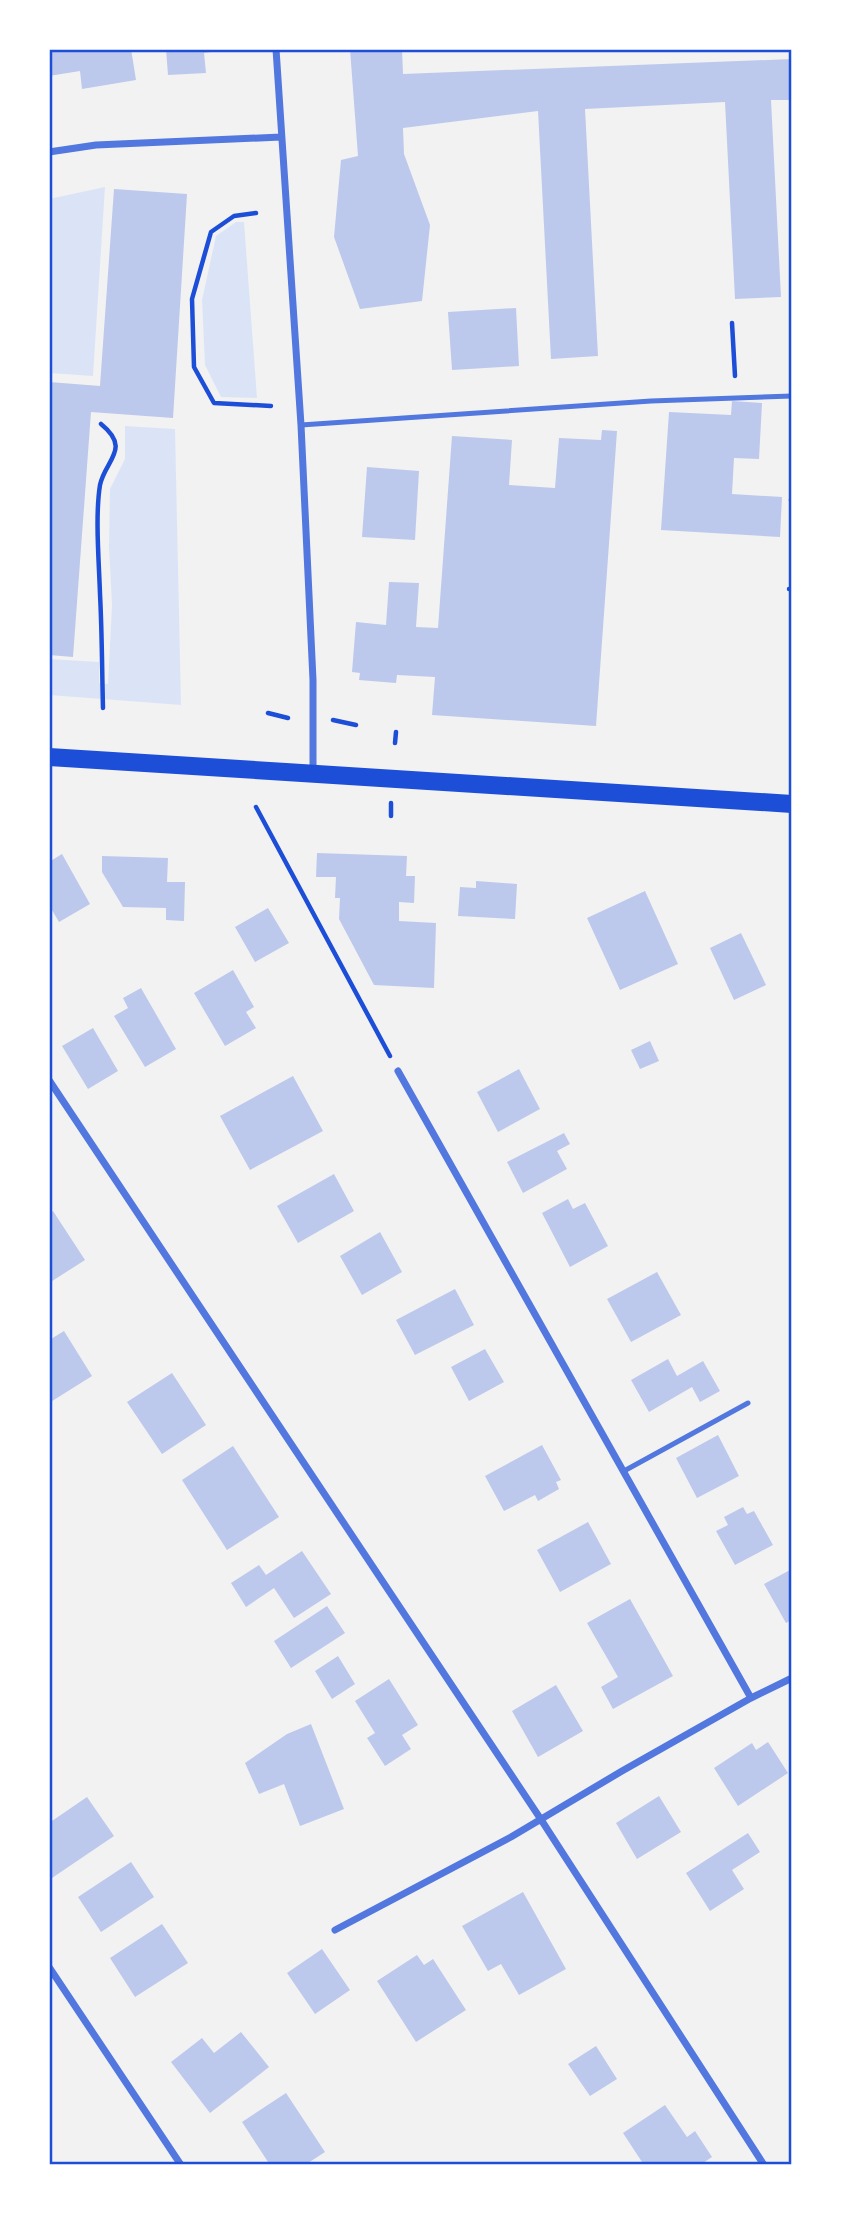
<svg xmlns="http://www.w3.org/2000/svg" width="841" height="2214" viewBox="0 0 841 2214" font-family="'Open Sans',sans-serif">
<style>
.green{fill:#dbe4f7}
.building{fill:#bdc9ec}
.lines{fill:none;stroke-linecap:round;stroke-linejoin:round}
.path{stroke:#1d4ed8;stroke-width:4.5}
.service{stroke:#5277de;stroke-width:5}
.minor{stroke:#5277de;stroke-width:7}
.primary{stroke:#1d4ed8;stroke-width:18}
.neatline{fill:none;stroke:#1d4ed8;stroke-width:2.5}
</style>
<rect width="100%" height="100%" fill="#f2f2f2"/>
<path class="green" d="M105 187 93 376 49 373V199Z
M236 222H244L257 398 221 397 205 365 202 300 216 236Z
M125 426 175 429 181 705 49 695V659L99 662V683L108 684 112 605 109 547 110 489 125 459Z"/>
<path class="building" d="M49 49H131L136 80 82 89 80 71 49 76Z
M166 49H211V52L204 53 206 73 168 75Z
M350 49H402L403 74 792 59V100H771L781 297 735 299 725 102 585 109 598 356 551 359 538 111 403 128 404 154 430 225 422 301 360 309 334 237 341 160 358 156Z
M114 189 187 194 173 418 91 412 73 657 49 655V382L100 386Z
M516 308 519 366 452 370 448 312Z
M732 401 762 403 759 459 734 458 732 494 782 497 780 537 661 530 669 412 731 415Z
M602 430 617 431 596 726 432 715 435 677 397 675 396 683 359 680 360 673 352 672 356 622 386 625 389 582 419 583 416 627 438 628 452 436 512 440 509 485 555 488 559 438 601 440Z
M367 467 419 471 415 540 362 537Z
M317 853 407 856 406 876H415L414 903 399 902V921L436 923 434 988 374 985 339 919 340 898H335L336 877H316Z
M62 854 90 904 59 922 49 905V862Z
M102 856 168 858 167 882H185L184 921 166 920V908L123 907 102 872Z
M476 881 517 884 515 919 458 916 460 887 476 888Z
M645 891 678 964 620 990 587 918Z
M268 908 289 943 255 962 235 927Z
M741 933 766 985 734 1000 710 948Z
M233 970 254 1007 246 1012 256 1028 225 1046 194 993Z
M141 988 176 1049 145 1067 114 1016 128 1008 123 998Z
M93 1028 118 1071 88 1089 62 1046Z
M650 1041 659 1061 640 1069 631 1050Z
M519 1069 540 1109 498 1132 477 1092Z
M293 1076 323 1131 250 1170 220 1116Z
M564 1133 570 1144 557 1151 567 1169 523 1193 507 1162Z
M334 1174 354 1211 298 1243 277 1206Z
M568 1199 573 1209 585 1203 608 1246 570 1267 542 1213Z
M53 1211 85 1260 49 1283V1214Z
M380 1232 402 1272 362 1295 340 1256Z
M657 1272 681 1315 631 1342 607 1299Z
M455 1289 474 1325 415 1355 396 1320Z
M64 1331 92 1376 49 1403V1337L51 1339Z
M485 1349 504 1382 469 1401 451 1367Z
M668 1359 677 1376 703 1361 720 1391 700 1402 692 1387 649 1412 631 1380Z
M172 1373 206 1425 162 1454 127 1402Z
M718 1435 739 1476 697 1498 676 1458Z
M542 1445 561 1480 556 1482 559 1489 538 1501 535 1495 504 1511 485 1476Z
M233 1446 279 1517 227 1550 182 1480Z
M743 1507 747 1514 754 1511 773 1545 735 1565 716 1531 728 1525 724 1517Z
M588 1522 611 1564 560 1592 537 1550Z
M302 1551 331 1594 294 1618 274 1588 246 1607 231 1583 259 1565 266 1575Z
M792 1569V1620L786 1623 764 1584Z
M630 1599 673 1676 613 1709 601 1687 618 1677 587 1623Z
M327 1606 345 1633 291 1668 274 1641Z
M338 1656 355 1684 332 1699 315 1671Z
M389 1679 418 1725 402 1735 411 1749 385 1766 367 1738 375 1733 355 1701Z
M556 1685 583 1731 538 1757 512 1711Z
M311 1724 344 1809 300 1826 284 1784 259 1794 245 1763 287 1734Z
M768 1742 788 1773 738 1806 714 1768 752 1743 756 1750Z
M659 1796 681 1832 637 1859 616 1823Z
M87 1797 114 1836 52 1878 49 1873V1823Z
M748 1833 760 1852 732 1870 744 1889 710 1911 686 1873Z
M131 1862 154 1897 101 1932 78 1897Z
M523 1892 566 1969 519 1995 501 1964 488 1971 462 1926Z
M162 1924 188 1963 135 1997 110 1958Z
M322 1949 350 1990 315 2014 287 1973Z
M417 1955 424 1965 433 1959 466 2010 416 2042 377 1981Z
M241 2032 269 2067 210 2113 171 2062 202 2038 214 2053Z
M596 2046 617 2079 590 2096 568 2064Z
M286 2093 325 2152 305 2165H270L242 2122Z
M665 2105 687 2137 695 2131 712 2157 700 2165H644L623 2133Z"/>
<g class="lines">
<path class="path" d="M256 213 234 216 211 232 192 299 194 367 214 403 271 406
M732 323 735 376
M101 424C132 449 105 460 100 485 95 516 99 562 100 594 102 632 102 670 103 708
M791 500 792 504
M789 589H792
M268 713 288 718
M333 720 356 725
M395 743 396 732
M256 807 390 1056
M391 816V803"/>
<path class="service" d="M301 425 651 401 792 396
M624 1471 748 1403"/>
<path class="minor" d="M276 49 301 425 313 680V772
M49 152 96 145 281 137
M398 1071 751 1698
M49 1080 540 1818 764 2165
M335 1930 511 1837 622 1771 751 1698 792 1678
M49 1967 181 2165"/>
<path class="primary" d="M49 757 792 804"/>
</g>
<rect width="841" height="2214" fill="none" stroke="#ffffff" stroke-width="102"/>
<rect x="51" y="51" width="739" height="2112" class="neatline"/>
</svg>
